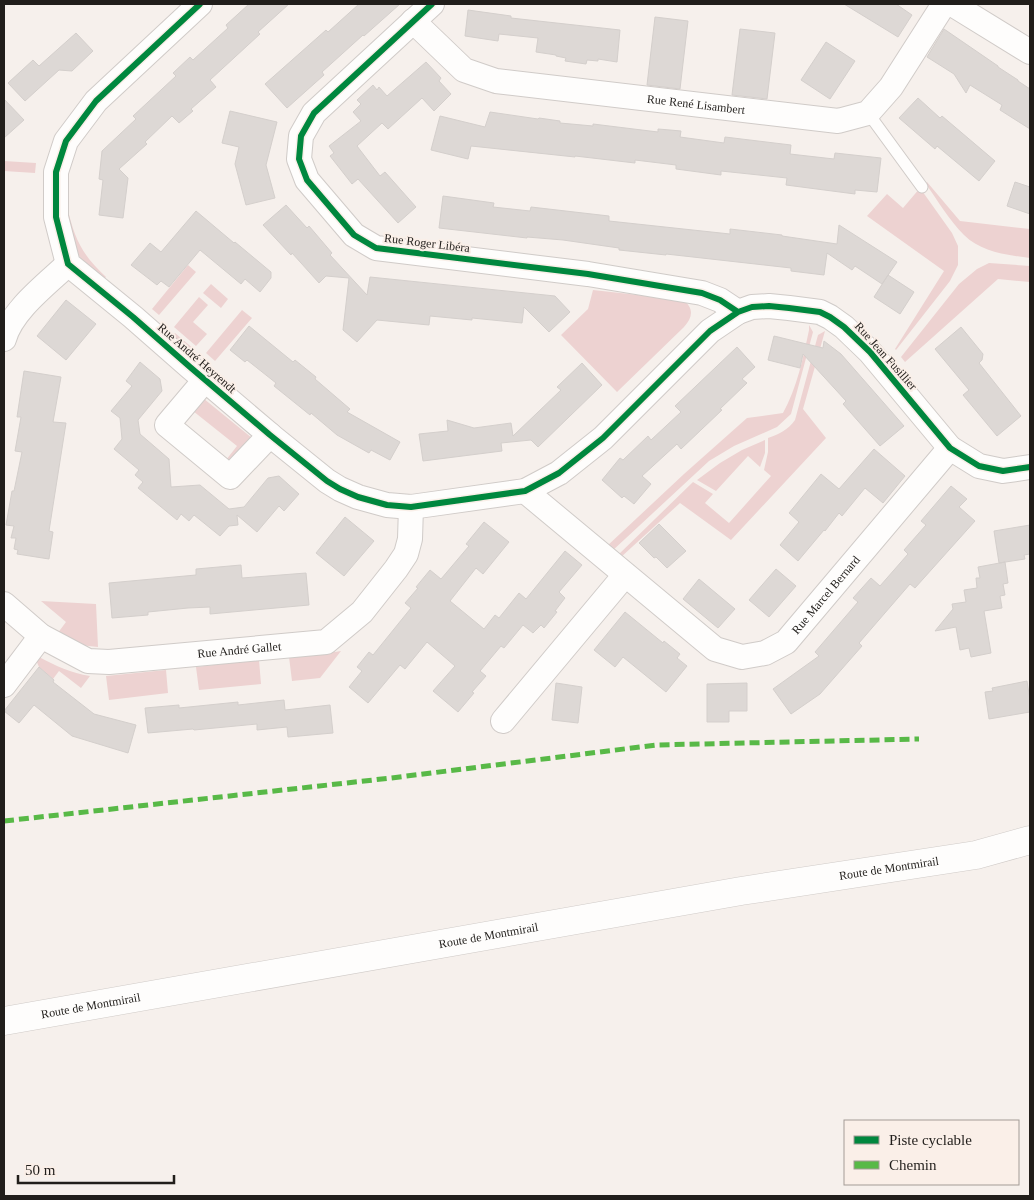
<svg xmlns="http://www.w3.org/2000/svg" width="1034" height="1200" viewBox="0 0 1034 1200" font-family="Georgia,serif">
<style>
.green{fill:#edd2d1}
.building{fill:#ddd8d5;stroke:#d4cfcc}
.lines{fill:none;stroke-linecap:round;stroke-linejoin:round}
.lane-casing{stroke:#d0cbc8;stroke-width:13}
.street-casing{stroke:#d0cbc8;stroke-width:26}
.secondary-casing{stroke:#d0cbc8;stroke-width:29}
.lane{stroke:#fefdfc;stroke-width:11}
.street{stroke:#fefdfc;stroke-width:24}
.secondary{stroke:#fefdfc;stroke-width:28}
.quiet{stroke:#58b947;stroke-width:5;stroke-dasharray:10 5;stroke-linecap:butt}
.cycleway-casing{stroke:#faefe8;stroke-width:9}
.cycleway{stroke:#00873e;stroke-width:6}
.labels{text-anchor:middle;stroke-width:4;stroke-linejoin:round;paint-order:stroke}
.street-label{font-size:12px;fill:#211e1b;stroke:#faefe8}
</style>
<rect width="100%" height="100%" fill="#f6f0ec"/>
<path class="green" d="M4 161 36 163 35 173 4 171Z
M927 182 960 221 1030 229V258C1007 255 981 252 964 235 949 220 938 201 926 184Z
M920 188 952 233 958 246V265L950 281 896 350 895 349 944 271 867 216 887 194 903 208Z
M67 206C74 238 82 255 106 277L102 281 89 270 79 256 71 240 65 224Z
M989 263 1030 266V282L998 279 905 362 901 357 959 284 977 269Z
M188 265 196 272 159 315 152 309Z
M211 284 228 299 221 308 203 293Z
M593 290 683 300C694 308 693 317 684 327L617 392 561 335 588 309Z
M199 297 208 305 193 322 207 334 196 346 174 327Z
M242 310 252 318 215 361 206 353Z
M809 325 813 332 791 414 777 427 734 446 709 461 611 552 606 547 684 474 747 418 783 413C797 387 803 359 809 330Z
M825 331 803 409 826 438 731 540 680 503 620 558 617 556 693 482 713 494 705 503 729 523 771 476 764 470 768 452V438C779 434 788 430 795 420L818 335Z
M175 333 195 350 191 354 171 338Z
M198 394 252 438 231 463 226 460 237 446 193 411Z
M765 440V453L760 467 748 456 716 491 697 480 720 463 742 450Z
M41 601 96 604 98 647 71 644 57 634 66 622Z
M331 649 335 652 341 651 320 678 292 681 289 657Z
M39 657C56 666 71 673 90 676L81 688 59 671 53 679 39 667 36 660Z
M259 660 261 684 199 690 196 667Z
M166 670 168 693 109 700 106 676Z"/>
<path class="building" d="M249 4H289L258 32 260 34 210 80 216 87 191 109 193 111 179 123 172 116 145 142 147 144 119 169 128 178 123 218 99 215 103 180 99 179 102 151 136 119 133 116 176 76 173 73 190 57 193 60 217 38 228 28 226 25Z
M359 4H400L364 36 363 35 322 72 324 75 287 108 265 84 326 30 328 32Z
M844 4H896L912 15 898 37Z
M468 10 511 16V18L620 30 617 62 598 59V61L587 60 586 64 565 61 566 58 556 56V55L536 52 538 38 499 34 498 41 465 36Z
M655 17 688 21 680 89 647 85Z
M740 29 775 33 767 99 732 95Z
M944 29 998 66V67L1018 80V81L1030 89V129L1000 110 1002 105 970 85 966 93 954 74 927 57Z
M76 33 93 51 72 71 59 70 25 101 8 83 33 60 39 66Z
M826 42 855 61 830 99 801 80Z
M426 62 441 78 439 81 451 94 434 111 422 98 388 129 382 123 357 146 380 176 385 172 416 207 398 223 358 179 352 184 330 156 334 153 329 146 361 121 353 112 361 104 357 100 373 85 377 90 379 87 387 96Z
M918 98 940 118 942 116 995 161 979 181 937 146 935 149 899 118Z
M4 99 24 120 4 138Z
M230 111 277 122 266 165 275 198 246 205 235 164 239 147 222 143Z
M490 112 538 119 539 118 560 121V123L593 126V124L658 132V129L670 130 681 131 680 137 724 143 725 137 791 145 790 154 834 159 835 153 881 158 877 192 855 190V194L786 185 787 178 721 171V175L676 169V165L635 160V163L575 156V157L471 146 468 159 431 150 440 116 485 127Z
M1015 182 1030 187V214L1007 206Z
M443 196 494 203 493 207 530 211 531 207 609 216V221L730 234V229L782 235V236L837 244 839 225 897 262 882 284 855 266 852 270 827 253 824 275 791 271V268L666 254V255L619 250V248L563 240 527 237V238L439 228Z
M286 205 307 228 309 226 332 253 330 255 367 295 370 277 555 296 570 312 549 332 524 307 522 323 472 318V320L430 316 429 325 377 320 357 342 343 330 349 278 326 276 319 283 292 253 291 255 263 225Z
M196 211 234 243 235 242 271 272V278L260 292 245 279 241 284 200 250 169 287 161 281 157 285 131 265 150 243 161 252Z
M888 275 914 292 900 314 874 297Z
M66 300 96 324 66 360 37 336Z
M249 326 293 362 295 360 316 377 315 379 350 409 347 412 400 442 390 460 371 450 369 453 337 435 311 413 310 415 274 386 276 383 247 360 245 362 230 350Z
M961 327 983 354 982 360 979 363 1021 416 997 436 963 395 969 390 935 349Z
M774 336 823 348 824 341 841 354 904 426 880 446 843 404 846 401 803 354 800 368 768 360Z
M737 347 755 367 742 379 747 383 720 409 722 410 681 449 677 444 642 476 651 484 634 504 624 496 622 498 602 480 620 458 623 460 648 436 651 440 681 412 675 406Z
M140 362 160 379 162 391 138 420 140 434 169 459 171 487 200 485 229 509 244 507 268 478 279 476 299 494 284 511 279 506 257 532 237 515 238 525 229 526 220 536 194 515 189 521 181 514 177 520 138 488 143 482 135 475 139 470 114 449 122 439 120 418 111 411 132 386 126 381Z
M582 363 602 385 538 447 531 440 501 443 502 451 423 461 419 434 448 431 447 420 474 428 511 423 513 436 561 390 557 387Z
M24 371 61 377 53 422 66 423 49 531 53 532 49 559 17 554 18 550 14 549 16 538H11L14 526 6 525 12 491H14L22 452 15 451 21 417H17Z
M874 449 905 476 883 503 865 488 842 516 839 513 825 531 824 530 798 561 780 545 799 522 789 513 821 474 839 489Z
M951 486 967 499 959 507 975 521 915 588 910 584 859 643 862 646 820 694 791 714 773 689 819 656 815 652 858 602 853 598 871 578 880 586 908 554 904 550 926 525 921 521Z
M345 517 374 541 344 576 316 553Z
M484 522 509 542 483 574 476 568 450 601 484 629 495 615 499 618 519 593 526 599 565 551 582 565 559 592 565 598 555 611 557 612 544 628 541 625 533 633 523 625 504 648 501 646 480 671 486 676 472 692 474 693 458 712 433 691 455 666 427 642 405 669 400 665 368 703 349 687 362 671 357 667 369 652 373 655 411 608 405 603 418 588 416 587 430 570 441 579 469 546 466 544Z
M659 524 686 551 667 568 656 557 654 558 639 543Z
M1030 525V554L1024 555 1025 559 999 563 994 531Z
M1005 562 1008 583 1003 584 1005 595 1000 596 1002 608 984 611 991 653 971 657 969 648 960 650 956 627 935 631 953 609 952 604 966 602 964 590 977 588 976 578H980L978 567Z
M241 565 242 578 306 573 309 605 210 614V607L188 608 148 612V615L112 618 109 583 196 575V569Z
M776 569 796 586 769 617 749 600Z
M699 579 735 609 718 628 683 599Z
M625 612 663 643 664 641 680 654 677 658 687 666 666 692 623 657 615 667 594 650Z
M39 667 54 680 53 682 94 714 136 725 128 753 72 736 34 705 19 723 4 711Z
M1027 681 1030 700V712L989 719 985 692 993 691 992 688Z
M556 683 582 687 578 723 552 720Z
M747 683V711H729V722H707V684Z
M284 700 285 710 330 705 333 733 288 737 287 727 257 730V724L194 730 193 729 148 733 145 708 179 705V708L238 702V705Z"/>
<g class="lines">
<g class="lane-casing">
<path id="lane" d="M868 113 922 187"/>
</g>
<g class="street-casing">
<g id="street">
<path d="M200 4 96 101 66 141 56 172V217L68 264 133 317 190 367 270 435 327 481 340 489 358 497 387 505 411 507 525 491 559 473 603 438 710 331 738 312 752 307 769 306 789 308 820 312 830 317 844 327 870 352 950 448 979 466 1003 471 1030 467"/>
<path d="M432 4 314 113 301 136 299 159 307 180 354 235 376 248 588 274 702 293 720 300 738 312"/>
<path d="M952 4 1030 52"/>
<path id="s1" d="M413 21 464 70 496 81 838 121 868 113 891 87 944 4"/>
<path d="M4 339C12 310 47 284 68 264"/>
<path d="M205 380 167 425 230 477 270 435"/>
<path id="s2" d="M525 491 715 649 742 657 765 653 786 642 950 448"/>
<path id="s3" d="M4 604 41 636 88 661 109 662 326 642 362 612 396 569 406 554 410 539 411 507"/>
<path d="M4 685 41 636"/>
<path d="M503 721 625 575"/>
</g>
</g>
<g class="secondary-casing">
<g id="secondary">
<path id="s4" d="M4 1021 741 891 976 855 1030 840"/>
</g>
</g>
<use href="#lane" class="lane"/>
<use href="#street" class="street"/>
<use href="#secondary" class="secondary"/>
<path class="quiet" d="M4 821 391 778 656 745 919 739"/>
<g class="cycleway-casing">
<path id="cycleway" d="M200 4 96 101 66 141 56 172V217L68 264 133 317 190 367 270 435 327 481 340 489 358 497 387 505 411 507 525 491 559 473 603 438 710 331 738 312 752 307 769 306 789 308 820 312 830 317 844 327 870 352 950 448 979 466 1003 471 1030 467
M432 4 314 113 301 136 299 159 307 180 354 235 376 248 588 274 702 293 720 300 738 312"/>
</g>
<use href="#cycleway" class="cycleway"/>
</g>
<g class="labels">
<g class="street-label">
<text dy="4" stroke="none"><textPath href="#s1" startOffset="306">Rue René Lisambert</textPath></text>
<text transform="translate(427 243) rotate(7)" y="4">Rue Roger Libéra</text>
<text transform="translate(886 356) rotate(48)" y="4">Rue Jean Fusillier</text>
<text transform="translate(197 358) rotate(41)" y="4">Rue André Heyrendt</text>
<text dy="4" stroke="none"><textPath href="#s2" startOffset="384">Rue Marcel Bernard</textPath></text>
<text dy="4" stroke="none"><textPath href="#s3" startOffset="254">Rue André Gallet</textPath></text>
<text dy="4" stroke="none"><textPath href="#s4" startOffset="898">Route de Montmirail</textPath></text>
<text dy="4" stroke="none"><textPath href="#s4" startOffset="492">Route de Montmirail</textPath></text>
<text dy="4" stroke="none"><textPath href="#s4" startOffset="88">Route de Montmirail</textPath></text>
</g>
</g>
<rect width="1034" height="1200" fill="none" stroke="#211e1b" stroke-width="10"/>
<rect x="844" y="1120" width="175" height="65" fill="#faefe8" stroke="#a39b96"/>
<rect x="854" y="1136" width="25" height="8" fill="#00873e" stroke="#a39b96"/>
<text x="889" y="1145" font-size="15" fill="#211e1b">Piste cyclable</text>
<rect x="854" y="1161" width="25" height="8" fill="#58b947" stroke="#a39b96"/>
<text x="889" y="1170" font-size="15" fill="#211e1b">Chemin</text>
<path d="M18 1175v8h156v-8" fill="none" stroke="#211e1b" stroke-width="2.5"/>
<text x="25" y="1175" font-size="15" fill="#211e1b" stroke="#faefe8" stroke-width="4" paint-order="stroke">50 m</text>
</svg>
